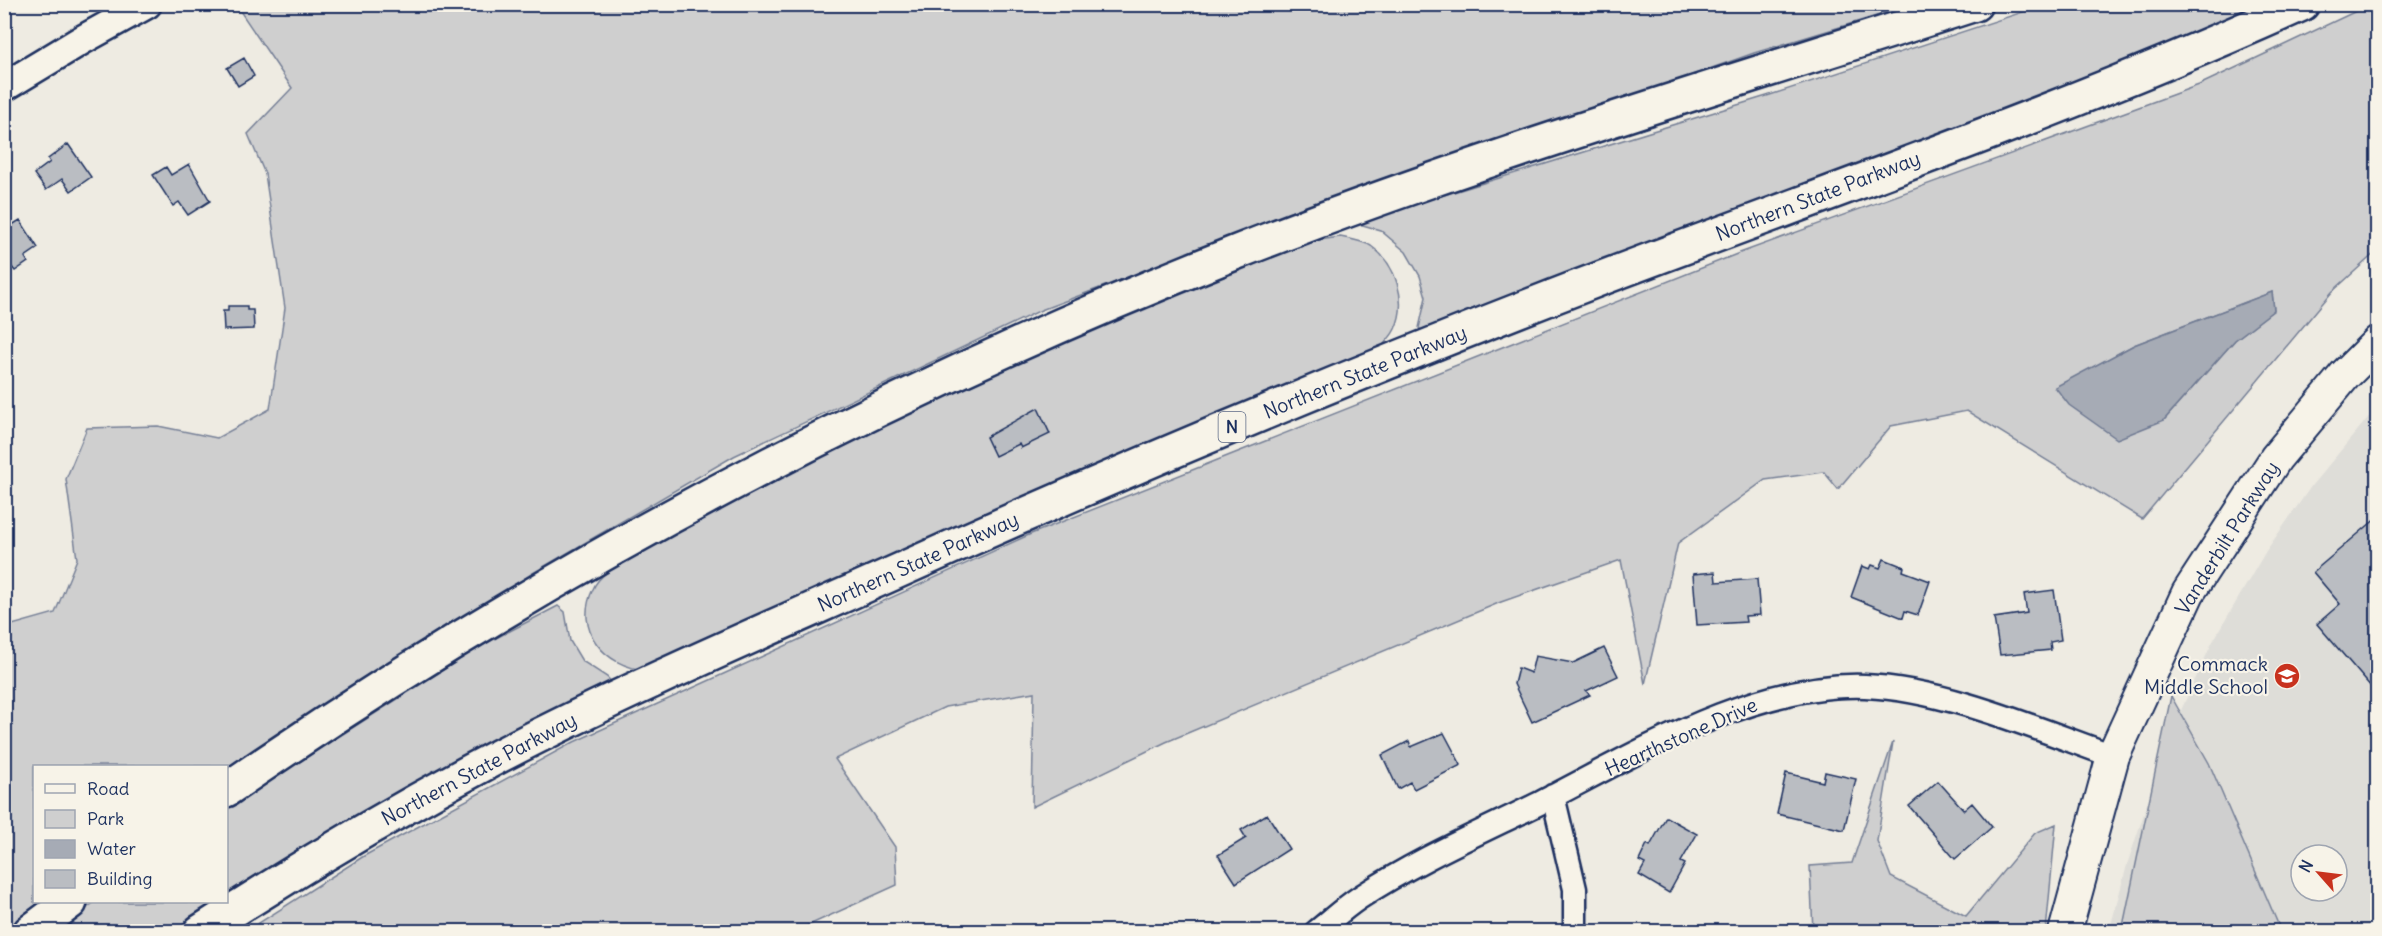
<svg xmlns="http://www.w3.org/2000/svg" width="2382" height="936" viewBox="0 0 2382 936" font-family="Delius,sans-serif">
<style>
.built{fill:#deddd8;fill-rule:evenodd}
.green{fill:#cfcfcf;stroke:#757f96;stroke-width:1.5;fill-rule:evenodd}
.water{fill:#a6abb5;stroke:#6e7992;stroke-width:1.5}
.building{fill:#babdc2;stroke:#1b2f5e;stroke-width:1.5}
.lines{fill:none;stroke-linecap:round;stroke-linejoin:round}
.minor-casing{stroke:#1b2f5e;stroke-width:27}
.tertiary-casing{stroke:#1b2f5e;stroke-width:33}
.secondary-casing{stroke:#1b2f5e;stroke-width:36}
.motorway-casing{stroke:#1b2f5e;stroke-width:38}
.minor{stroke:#f7f3e8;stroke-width:22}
.tertiary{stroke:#f7f3e8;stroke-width:28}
.secondary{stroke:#f7f3e8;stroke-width:32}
.motorway{stroke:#f7f3e8;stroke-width:33}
.labels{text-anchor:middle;stroke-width:4.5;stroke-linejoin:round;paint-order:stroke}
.shield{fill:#f7f3e8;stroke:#5d6a87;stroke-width:1.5}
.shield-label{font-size:18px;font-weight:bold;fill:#1b2f5e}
.street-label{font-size:20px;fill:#1b2f5e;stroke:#f7f3e8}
.poi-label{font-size:20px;fill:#1b2f5e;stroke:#f7f3e8;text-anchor:end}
</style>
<rect width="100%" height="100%" fill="#eeebe2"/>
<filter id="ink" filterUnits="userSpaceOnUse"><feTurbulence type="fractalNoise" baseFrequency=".0167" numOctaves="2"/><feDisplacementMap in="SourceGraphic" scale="12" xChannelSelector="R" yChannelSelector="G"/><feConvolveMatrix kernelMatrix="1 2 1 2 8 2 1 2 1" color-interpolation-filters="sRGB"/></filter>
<g filter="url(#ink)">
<path class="built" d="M2377 407V931L2109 932 2127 865 2163 756 2182 708 2212 643 2266 551 2312 485ZM2301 855H2337V891H2301Z"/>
<path class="green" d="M236 5H1913L1754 53 1222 242 1041 310 734 456 533 573 300 722 227 773 226 766H34V902H40L5 930V627L55 613 77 559 66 479 87 428 158 426 217 438 270 409 285 308 265 174 248 134 292 88Z
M2044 5H2276L2248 17 1424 333 1419 328 1426 297 1420 276 1406 252 1380 230 1359 224 1366 219 1770 95Z
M2369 5H2377V251L2332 292 2142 519 1967 411 1891 426 1838 489 1824 472 1765 480 1678 543 1645 684 1621 560 1501 602 1166 742 1032 807 1034 692 945 707 835 759 895 847 897 885 796 931 245 932 364 856 574 742 1031 534 1737 254 2199 85ZM2272 292 2274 310 2235 340 2164 420 2055 388 2134 345Z
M1340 237C1350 239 1363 241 1371 246 1396 264 1408 301 1395 329 1391 338 1381 347 1374 354L646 670C605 667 573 630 593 589 599 575 616 566 628 559L852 441 989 373 1252 263 1313 241Z
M558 606 565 612 570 641 582 661 607 677 615 686 233 898 184 931 53 932 95 902H226L227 808 479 647Z
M2171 696 2209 763 2281 931H2122Z
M1893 742 1877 841 1891 877 1966 916 2035 833 2056 824 2046 931H1813L1810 866 1852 863Z"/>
<path class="water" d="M2272 292 2274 310 2235 340 2164 420 2117 439 2069 405 2055 387 2134 345Z"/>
<path class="building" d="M244 58 254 76 238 86 227 68Z
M68 144 91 177 71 191 62 179 46 190 34 174 50 162 48 159Z
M189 164 210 201 188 215 179 202 173 206 153 175 166 167 171 175Z
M20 220 38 248 25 257 28 262 15 271 11 266 4 270V230Z
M228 306H247V310H253L254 329 224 330 223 311H228Z
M1038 408 1050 434 1021 448 1019 444 995 456 986 437Z
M2378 517V695L2317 624 2340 604 2313 572Z
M1884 559 1904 567 1903 571 1930 581 1918 615 1905 611 1903 618 1851 597 1862 566 1870 569 1872 565 1880 568Z
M1715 572 1716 582 1757 579 1760 615 1745 616 1746 622 1697 625 1693 574Z
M2054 590 2061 640 2050 642 2051 650 2000 655 1994 618 2027 613 2024 594Z
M1604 648 1618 676 1586 691 1590 695 1532 722 1514 684 1518 668 1531 673 1535 656 1573 663Z
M1444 733 1461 765 1414 789 1410 782 1398 789 1382 755 1409 741 1411 747Z
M1825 772 1856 779 1844 830 1777 814 1786 773 1823 782Z
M1938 781 1964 810 1972 803 1992 827 1955 859 1909 806Z
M1267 814 1289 849 1236 883 1218 855 1246 838 1241 830Z
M1666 817 1697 834 1681 862 1685 864 1669 893 1639 875 1645 864 1639 861 1647 844 1650 846Z"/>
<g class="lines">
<g class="minor-casing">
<path id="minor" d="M1553 796 1575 889V932
M1316 932C1330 921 1344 908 1359 898 1415 861 1479 833 1540 803 1636 754 1754 682 1865 686 1945 689 2037 729 2113 756"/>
</g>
<g class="tertiary-casing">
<path id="tertiary" d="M4 87 82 40 147 4"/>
</g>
<g class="secondary-casing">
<path id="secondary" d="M2065 932 2113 756 2188 593 2276 458 2345 375 2378 342"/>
</g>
<g class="motorway-casing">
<path id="motorway" d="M226 790C539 574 879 394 1232 254 1475 158 1727 84 1975 4
M30 932 70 902
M200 932C297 869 397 810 499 756 626 690 757 634 887 576 1116 473 1347 376 1581 286 1822 194 2067 110 2302 4"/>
</g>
<use href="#minor" class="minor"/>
<use href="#tertiary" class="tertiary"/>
<use href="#secondary" class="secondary"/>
<use href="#motorway" class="motorway"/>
</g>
</g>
<defs>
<g id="school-disc" transform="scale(1.35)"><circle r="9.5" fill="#c8321e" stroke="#f7f3e8"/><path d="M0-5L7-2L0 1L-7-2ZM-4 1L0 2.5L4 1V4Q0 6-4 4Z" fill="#fff"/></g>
</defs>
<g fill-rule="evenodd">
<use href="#school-disc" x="2287" y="676"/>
</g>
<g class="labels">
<rect class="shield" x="1218.5" y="412" width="27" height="30" rx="4.5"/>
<g class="shield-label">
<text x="1232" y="433">N</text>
</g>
<g class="street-label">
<text transform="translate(1818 196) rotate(-21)" y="7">Northern State Parkway</text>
<text transform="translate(1365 372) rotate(-22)" y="7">Northern State Parkway</text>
<text transform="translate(2227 538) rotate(-58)" y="7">Vanderbilt Parkway</text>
<text transform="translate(918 562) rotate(-24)" y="7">Northern State Parkway</text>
<text transform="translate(1681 737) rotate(-24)" y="7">Hearthstone Drive</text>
<text transform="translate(479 769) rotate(-28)" y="7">Northern State Parkway</text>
</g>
<g class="poi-label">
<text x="2268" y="671">Commack<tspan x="2268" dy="23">Middle School</tspan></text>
</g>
</g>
<rect width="2382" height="936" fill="none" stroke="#f7f3e8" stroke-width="24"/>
<rect x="12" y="12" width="2358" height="912" fill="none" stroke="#1b2f5e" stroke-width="2" filter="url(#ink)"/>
<rect x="33" y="765" width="195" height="138" fill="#f7f3e8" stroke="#9fa5b1" stroke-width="1.5"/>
<rect x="45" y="784" width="30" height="9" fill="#f7f3e8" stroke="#9fa5b1" stroke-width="1.5"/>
<text x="87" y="795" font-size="18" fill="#1b2f5e">Road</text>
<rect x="45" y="810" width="30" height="18" fill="#cfcfcf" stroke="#9fa5b1" stroke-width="1.5"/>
<text x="87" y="825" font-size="18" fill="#1b2f5e">Park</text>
<rect x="45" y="840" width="30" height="18" fill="#a6abb5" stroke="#9fa5b1" stroke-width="1.5"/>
<text x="87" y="855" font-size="18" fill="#1b2f5e">Water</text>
<rect x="45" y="870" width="30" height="18" fill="#babdc2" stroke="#9fa5b1" stroke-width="1.5"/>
<text x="87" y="885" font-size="18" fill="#1b2f5e">Building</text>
<g transform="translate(2319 873) rotate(298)"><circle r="28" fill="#f7f3e8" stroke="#9fa5b1" stroke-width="1.5"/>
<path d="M0-4.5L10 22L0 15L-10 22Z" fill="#c8321e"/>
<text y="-9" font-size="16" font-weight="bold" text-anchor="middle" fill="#1b2f5e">N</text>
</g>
</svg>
